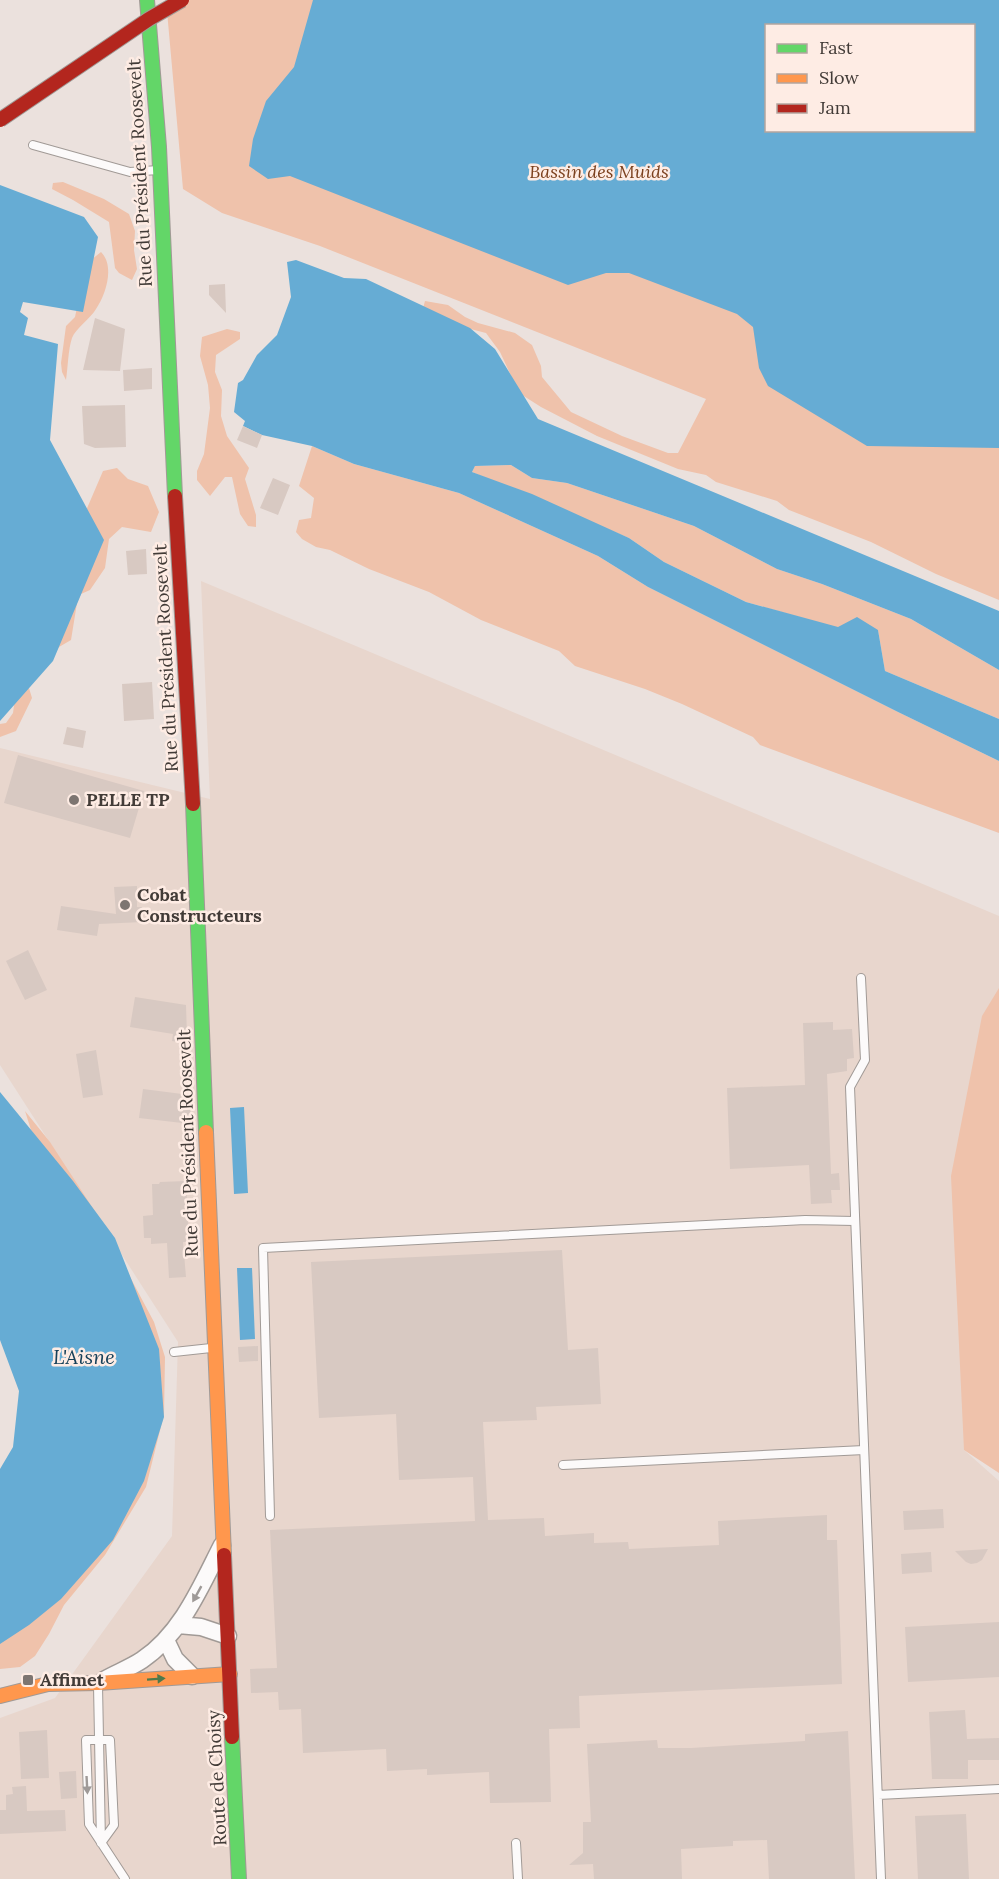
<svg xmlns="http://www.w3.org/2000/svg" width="999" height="1879" viewBox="0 0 999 1879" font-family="Lora,serif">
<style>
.built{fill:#e8d6cd}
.green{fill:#efc2ab;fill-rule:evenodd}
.water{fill:#66acd4;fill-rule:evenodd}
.building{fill:#d8c9c2}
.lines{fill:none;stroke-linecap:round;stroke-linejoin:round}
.lane-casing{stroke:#a19a96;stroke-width:10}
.street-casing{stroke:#a19a96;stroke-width:19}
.fast-casing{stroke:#a19a96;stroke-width:16}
.slow-casing{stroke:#a19a96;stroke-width:16}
.jam-casing{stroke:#a19a96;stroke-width:16}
.lane{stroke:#fcfafa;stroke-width:8}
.street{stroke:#fcfafa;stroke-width:16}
.fast{stroke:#63d668;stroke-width:14}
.slow{stroke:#ff974d;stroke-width:14}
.jam{stroke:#b3261e;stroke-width:14}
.jam-bridge-casing{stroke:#a19a96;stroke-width:16;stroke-linecap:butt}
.jam-bridge{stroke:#b3261e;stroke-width:14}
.oneway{fill:#9f9a98}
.oneway2{fill:#4f794b}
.poi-dot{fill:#7d7571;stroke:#feece4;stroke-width:2}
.labels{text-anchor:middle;stroke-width:5;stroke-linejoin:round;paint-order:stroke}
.park-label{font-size:18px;font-style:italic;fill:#7c411e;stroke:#feece4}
.street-label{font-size:18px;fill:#423b37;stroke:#feece4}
.poi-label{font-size:18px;font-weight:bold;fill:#423b37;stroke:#feece4;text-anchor:start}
.water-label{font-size:20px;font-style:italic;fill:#17415a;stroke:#feece4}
</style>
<rect width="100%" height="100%" fill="#ebe1dd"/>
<path class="built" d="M201 581 999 916V989L964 1450 999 1481V1879H0V1718L55 1698 172 1536 178 1342 0 1065V748L210 799Z"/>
<path class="green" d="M166 0H999V600L936 574 871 542 789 510 777 501 716 482 706 475 678 469 597 436 541 407 519 393 500 352 486 333 428 318 422 312 425 301 448 305 465 317 478 323 515 333 532 345 541 366 542 377 571 412 622 436 668 453H678L706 399 320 246 222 213 183 189ZM766 26H974V130H766Z
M63 182 104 199 129 214 135 231 134 250 137 269 132 280 119 273 115 268 109 222 73 200 52 189 53 183Z
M101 252C115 266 106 294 96 309 91 318 75 329 72 338 68 350 68 367 66 380L62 372 61 363 66 326 75 317 86 264Z
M227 329 240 332V339L216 355 215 372 222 390 221 416 227 436 249 468 245 479 256 515V527L248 526 240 514 232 477H225L210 496 197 480V471L204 454 210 408 208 385 200 356 202 337Z
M312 446 354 464 459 493 598 556 648 587 898 712 999 761V833L760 745 753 737 682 704 645 689 575 666 559 651 481 620 429 592 369 569 330 550 316 547 302 539 296 532 299 520 311 518 314 498 299 486Z
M511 465 532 478 567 483 694 526 777 569 822 584 911 619 999 670V719L885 671 878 630 838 628 746 602 664 562 629 538 472 472 475 466Z
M117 468 128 479 148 486 159 512 151 532 122 527 109 539 105 568 90 590 81 594 77 603 71 640 59 647 46 662 79 527 103 471Z
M29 688 32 698 16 731 0 737V724L6 723 13 713 16 691Z
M999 988V1473L964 1450 951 1176 982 1016Z
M25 1111 50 1142 96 1213 154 1322 165 1357 164 1414 146 1487 105 1555 64 1605 49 1634 35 1656 20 1667 0 1669V1632L76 1197 31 1130Z"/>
<path class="water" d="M313 0H999V448L867 446 768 386 759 368 753 327 737 314 629 273H606L568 285 290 176 268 179 249 166 253 139 266 101 294 67ZM766 26H974V130H766Z
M0 185 84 217 98 237 83 312 23 302 20 312 28 318 24 335 58 344 50 440 104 540 53 661 0 721Z
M296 260 344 278 366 279 470 328 495 349 538 419 999 611V670L911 619 822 584 777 569 694 526 567 483 532 478 511 465 475 466 472 472 532 494 629 538 664 562 746 602 838 627 857 617 878 630 885 671 999 719V761L898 712 648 587 598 556 459 493 354 464 312 446 262 435 243 426 245 421 234 412 238 383 243 380 257 355 277 335 291 297 287 262Z
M0 1092 73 1181 115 1238 159 1349 164 1417 144 1481 113 1540 61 1599 29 1625 0 1644V1469L13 1447 19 1391 0 1340Z
M244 1107 248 1193 234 1194 230 1108Z
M237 1268H252L255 1339 240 1340Z"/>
<path class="building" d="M225 284 226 313 209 295V285Z
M95 318 125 329 120 371 83 370Z
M152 368V389L124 391 123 370Z
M125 405 126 447 95 448 84 444 82 406Z
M243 426 262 435 257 448 237 440Z
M273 478 290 485 278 515 260 508Z
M146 549 147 574 128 575 126 551Z
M152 682 154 719 124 721 122 684Z
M67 727 86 731 83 748 63 744Z
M18 755 144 791 130 838 4 803Z
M137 886V907H142L143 922 99 924 97 936 57 930 61 906 116 914 114 887Z
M28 950 47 990 25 1000 6 961Z
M135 997 186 1005 187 1036 184 1043 172 1041 173 1034 130 1027Z
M833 1022V1030L852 1029 854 1058 847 1059V1071L827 1074 831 1174 839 1173 840 1190H831L832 1203 811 1204 809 1165 730 1169 727 1088 805 1085 803 1023Z
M96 1050 103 1095 83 1098 76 1054Z
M143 1089 190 1095 191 1124 139 1118Z
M186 1181 189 1242H183L186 1277 169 1278 167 1243 151 1244V1238H144L143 1216 153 1215 152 1184H159L160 1182Z
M562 1250 568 1350 598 1348 601 1404 536 1407 537 1420 483 1422 488 1520 544 1518 545 1536 594 1533V1543L628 1542 629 1549 719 1545 718 1521 827 1515V1540H837L842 1684 579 1696 580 1728 549 1729 551 1802 490 1803 489 1772 427 1775V1769L387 1771 386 1749 303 1753 301 1709 279 1710 278 1692 251 1693 250 1669 277 1668 270 1530 475 1521 473 1477 399 1480 396 1414 319 1418 311 1262Z
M258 1346V1361L239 1362 238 1347Z
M943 1509 944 1528 904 1530 903 1511Z
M988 1549 982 1560 977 1563 971 1564 966 1562 955 1551Z
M931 1552 932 1572 902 1574 901 1554Z
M999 1622V1677L908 1682 905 1627Z
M965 1710 967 1739 999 1738V1760H968V1779H932L929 1712Z
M47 1730 49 1778 21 1779 19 1732Z
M848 1731 855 1879H769L767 1840 733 1841V1846L681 1849 682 1879H594L593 1864 569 1865 583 1853V1822H591L587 1744 657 1740 658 1748H691L805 1741V1734Z
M76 1771 77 1798 61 1799 59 1772Z
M26 1786 27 1811 65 1810 66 1831 0 1834V1810H6V1795L13 1794 12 1787Z
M966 1814 969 1879H918L915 1816Z"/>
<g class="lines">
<g class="lane-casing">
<path id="lane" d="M33 145 130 172 158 170
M861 978 865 1060 850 1087 881 1879
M174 1352 211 1348
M563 1465 864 1450
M270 1516 263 1248 805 1220 854 1221
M98 1685 101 1843
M878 1795 999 1789
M101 1843 114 1825 110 1740H86L89 1824 125 1879
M516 1843 518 1879"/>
</g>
<g class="street-casing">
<path id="street" d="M178 1625 201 1627 228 1636
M166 1640 175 1659 192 1676
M104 1680C116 1673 130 1668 142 1660 182 1633 201 1586 222 1545"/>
</g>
<g class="fast-casing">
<path id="fast" d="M147 0 159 147 175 496
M193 804 206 1132
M232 1737 239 1879"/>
</g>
<g class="slow-casing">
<path id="slow" d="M206 1132 224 1555
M0 1696 48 1684 98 1683 230 1674"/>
</g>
<g class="jam-casing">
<path id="jam" d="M175 496 193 804
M224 1555 232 1737"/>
</g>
<use href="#lane" class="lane"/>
<use href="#street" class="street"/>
<use href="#fast" class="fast"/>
<use href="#slow" class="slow"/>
<use href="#jam" class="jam"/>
<g class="jam-bridge-casing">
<path id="jam-bridge" d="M0 120 149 19 182 0"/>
</g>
<use href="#jam-bridge" class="jam-bridge"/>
</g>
<defs><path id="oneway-solid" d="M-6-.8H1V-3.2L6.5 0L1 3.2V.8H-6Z" transform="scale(1.5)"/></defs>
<g class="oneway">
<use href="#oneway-solid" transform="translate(197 1594) rotate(119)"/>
<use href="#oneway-solid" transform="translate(87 1785) rotate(87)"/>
</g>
<use class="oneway2" href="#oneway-solid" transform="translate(156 1679) rotate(-4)"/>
<g class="poi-dot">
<circle cx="74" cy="800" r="6"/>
<circle cx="125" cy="905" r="6"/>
<rect x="22" y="1674" width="12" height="12" rx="3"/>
</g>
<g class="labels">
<g class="park-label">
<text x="599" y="178">Bassin des Muids</text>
</g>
<g class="street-label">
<text transform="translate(140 173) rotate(-93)" y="6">Rue du Président Roosevelt</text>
<text transform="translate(166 658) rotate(-93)" y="6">Rue du Président Roosevelt</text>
<text transform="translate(188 1143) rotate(-92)" y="6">Rue du Président Roosevelt</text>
<text transform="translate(217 1778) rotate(-93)" y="6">Route de Choisy</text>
</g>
<g class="poi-label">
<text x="86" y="806">PELLE TP</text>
<text x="137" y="901">Cobat<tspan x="137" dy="21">Constructeurs</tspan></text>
<text x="40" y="1686">Affimet</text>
</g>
<g class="water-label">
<text x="84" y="1364">L'Aisne</text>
</g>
</g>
<rect x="765" y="24" width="210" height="108" fill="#feece4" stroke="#b3a59f" stroke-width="1.5"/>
<rect x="777" y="44" width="30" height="9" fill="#63d668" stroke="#b3a59f" stroke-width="1.5"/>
<text x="819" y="54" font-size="18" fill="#423b37">Fast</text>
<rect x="777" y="74" width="30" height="9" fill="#ff974d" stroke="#b3a59f" stroke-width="1.5"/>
<text x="819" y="84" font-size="18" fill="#423b37">Slow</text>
<rect x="777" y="104" width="30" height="9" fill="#b3261e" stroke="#b3a59f" stroke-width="1.5"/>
<text x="819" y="114" font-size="18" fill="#423b37">Jam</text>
</svg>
